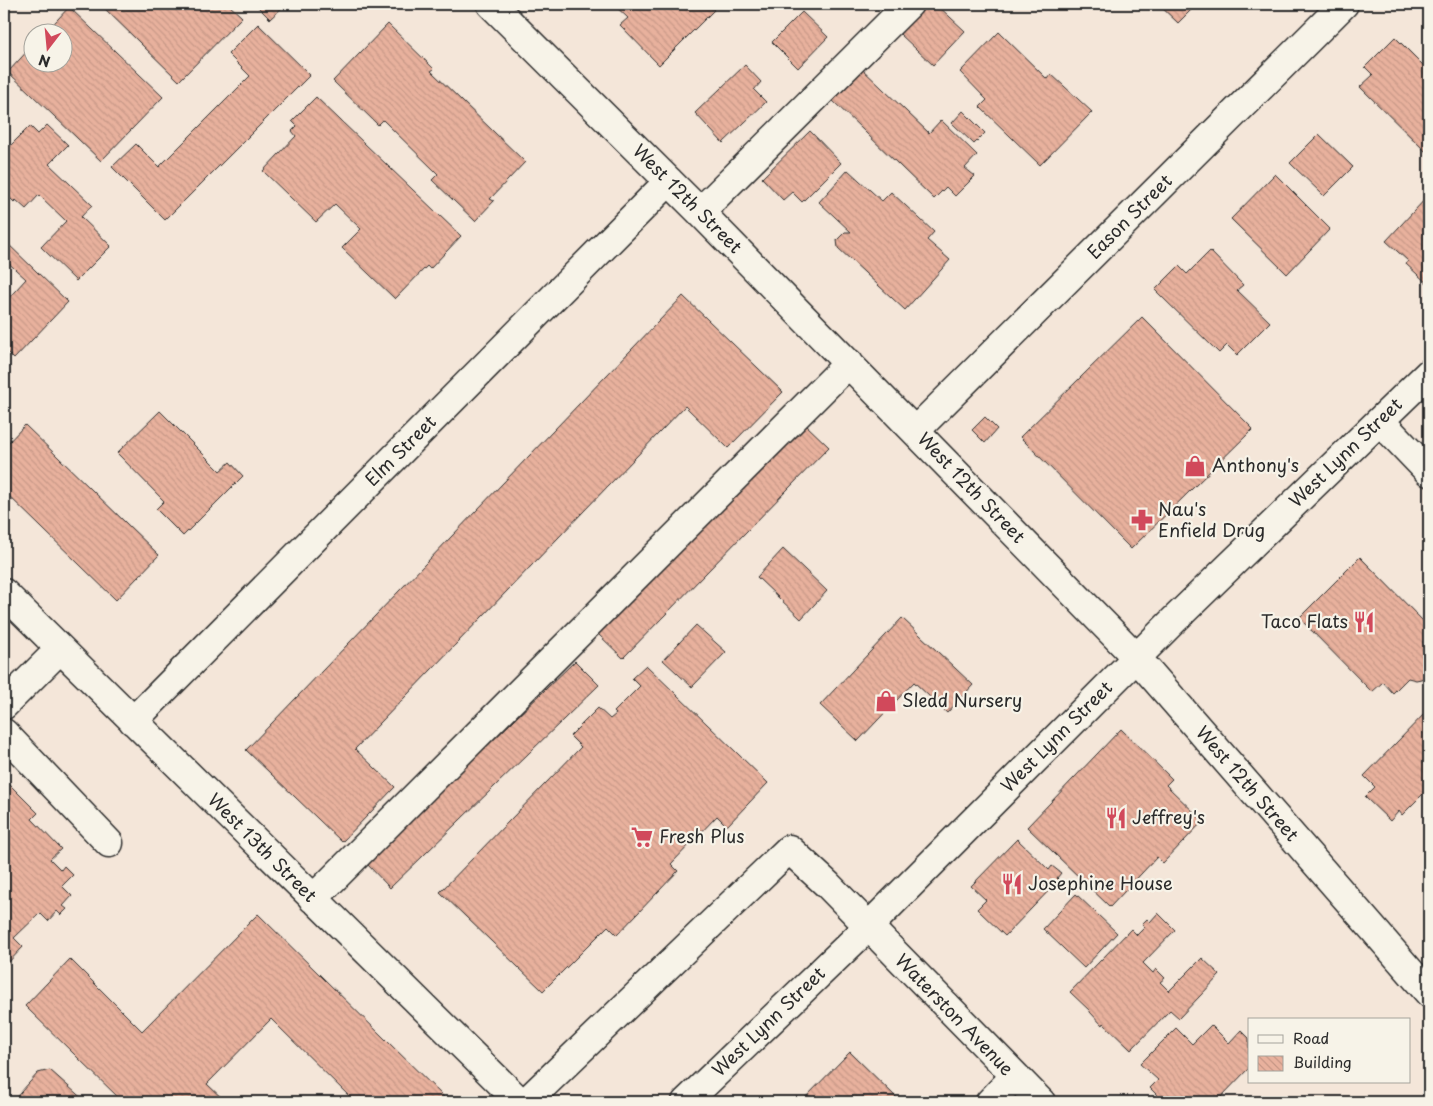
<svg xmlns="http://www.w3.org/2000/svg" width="1433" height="1106" viewBox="0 0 1433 1106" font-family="'Playpen Sans',sans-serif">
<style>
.building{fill:url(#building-back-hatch);stroke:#2b2b2b}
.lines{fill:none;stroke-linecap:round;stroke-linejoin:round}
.minor-casing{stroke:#2b2b2b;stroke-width:31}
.minor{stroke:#f7f3e8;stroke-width:28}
.labels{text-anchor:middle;stroke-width:4.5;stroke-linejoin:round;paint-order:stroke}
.street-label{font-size:18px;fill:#2b2b2b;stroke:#f7f3e8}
.poi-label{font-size:18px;fill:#2b2b2b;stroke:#f7f3e8;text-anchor:start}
</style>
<defs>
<pattern id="building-back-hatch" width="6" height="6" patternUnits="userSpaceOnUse" patternTransform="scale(1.25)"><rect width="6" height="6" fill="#e8b19d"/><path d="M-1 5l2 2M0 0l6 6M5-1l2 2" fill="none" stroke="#c79887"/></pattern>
</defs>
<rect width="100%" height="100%" fill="#f4e6d9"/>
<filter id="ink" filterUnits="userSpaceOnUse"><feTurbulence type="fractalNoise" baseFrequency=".02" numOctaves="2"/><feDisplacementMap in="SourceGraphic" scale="10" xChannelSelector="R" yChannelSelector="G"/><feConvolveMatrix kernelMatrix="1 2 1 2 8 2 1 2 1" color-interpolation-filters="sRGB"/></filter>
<g filter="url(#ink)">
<path class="building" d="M100 4H228L242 17 179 81Z
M259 4H286L270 19 257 6Z
M613 4H707L714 10 659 65 620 25 628 18Z
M929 4H936L965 31 933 65 900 34Z
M1158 4H1197L1178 23Z
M69 7 163 97 101 161 8 72 32 46V62H62V32H46Z
M802 12 828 37 798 68 772 42Z
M258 24 310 75 165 220 112 167 136 144 159 167 250 76 228 54Z
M388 24 434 69 431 71 525 162 490 199 494 201 475 221 432 180 438 174 383 120 378 125 333 81Z
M999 32 1047 79 1051 74 1092 112 1040 165 980 107 987 100 960 72Z
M1395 37 1429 71V155L1360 87 1373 75 1365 67Z
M745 65 761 82 754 90 766 102 723 143 695 113Z
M860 67 929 133 941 120 977 155 965 168 975 176 955 196 946 187 934 199 830 98Z
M316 97 461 236 430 269 427 266 395 299 342 248 361 229 335 204 316 222 263 171 296 136 292 131 297 126 292 121Z
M963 111 985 133 974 144 952 123Z
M47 125 68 145 49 164 92 205 81 217 111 246 76 281 41 247 66 221 39 195 26 209 16 200 14 202 4 192V152L30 126 38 134Z
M810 131 841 163 802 202 792 192 783 200 762 178Z
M1319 134 1353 167 1324 196 1290 163Z
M848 170 882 201 891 192 934 232 927 240 950 260 905 310 838 248 837 240 845 232H851L819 202Z
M1275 174 1330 229 1287 274 1231 219Z
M1428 196 1429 198V285L1406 264 1408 261 1386 241Z
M4 240 68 302 14 359 4 349V303L26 279 4 259Z
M1210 251 1243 285 1237 290 1270 322 1237 355 1227 345 1219 353 1155 290 1179 266 1187 274Z
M683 296 783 392 728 448 685 406 355 749 395 787 342 842 246 750Z
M1142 317 1253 429 1131 549 1020 437Z
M160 411 220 471 230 462 243 476 183 536 156 509 164 501 117 453Z
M985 417 997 429 985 443 972 430Z
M804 423 829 447 623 658 598 634Z
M25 425 159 555 116 600 4 491V447Z
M783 549 827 591 801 619 757 577Z
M1360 557 1429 627V636L1423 642 1429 648V675L1421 679 1416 680 1408 678 1393 693 1383 682 1372 692 1299 618Z
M902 618 973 685 947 713 914 682 858 741 820 705Z
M696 625 726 652 692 687 663 660Z
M575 661 599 685 390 888 366 863Z
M646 665 768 783 727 826 717 816 671 864 678 871 617 935 608 926 543 991 440 892 581 747 570 736 598 708 610 719 616 714 614 712 640 686 632 678Z
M1429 709V788L1402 815 1399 811 1390 821 1365 797 1375 787 1364 776Z
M1121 729 1172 779 1166 785 1203 821 1163 863 1157 857 1110 907 1027 827Z
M9 784 38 813 32 819 61 849 50 859 61 870 64 866 73 875 62 886 72 896 63 906 67 909 61 915 57 911 48 921 40 913 14 938 23 947 4 967V789Z
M1017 839 1049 870 1052 866 1061 873 1057 878 1059 880 1005 936 977 909 986 900 971 886Z
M1076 894 1117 933 1084 968 1043 929Z
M1158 913 1175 930 1143 963 1153 973 1156 969 1165 978 1160 982 1169 991 1202 958 1220 975 1179 1018 1170 1010 1131 1050 1103 1023 1102 1025 1090 1012V1011L1070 992 1131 929 1137 935 1145 927 1142 924 1147 919 1150 922Z
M258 914 449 1102H355L271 1019 207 1084 226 1102H123L25 1006 70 959 142 1031Z
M1211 1025 1229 1043 1241 1030 1249 1038V1068L1219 1099 1222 1102H1164L1150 1088 1158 1080 1140 1064 1176 1028 1192 1044Z
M850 1052 897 1098 892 1102H801Z
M50 1070 86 1102H12L38 1073Z"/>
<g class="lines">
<g class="minor-casing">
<path id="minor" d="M491 4 700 212 1136 657 1429 993
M700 212 909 4
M1380 421 1429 472
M915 431 1344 4
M4 593 520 1102
M4 705 60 649
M133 721 669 181
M4 733 109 843
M313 899 849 363
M526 1102 789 849 828 885 1041 1102
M686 1102 868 927 1174 620 1429 373
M990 1102 1015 1076"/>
</g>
<use href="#minor" class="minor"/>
</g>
</g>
<defs>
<g id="shop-bare" transform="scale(1.725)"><path d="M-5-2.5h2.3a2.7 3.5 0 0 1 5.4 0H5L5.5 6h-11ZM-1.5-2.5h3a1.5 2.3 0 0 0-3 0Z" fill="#d1495b" stroke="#f7f3e8" stroke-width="2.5" paint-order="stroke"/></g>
<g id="pharmacy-bare" transform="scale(1.725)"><path d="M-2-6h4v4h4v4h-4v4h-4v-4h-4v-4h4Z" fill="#d1495b" stroke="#f7f3e8" stroke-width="2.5" paint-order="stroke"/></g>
<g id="restaurant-bare" transform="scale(1.725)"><path d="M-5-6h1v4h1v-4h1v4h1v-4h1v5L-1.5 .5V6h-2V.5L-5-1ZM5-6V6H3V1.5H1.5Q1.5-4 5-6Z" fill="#d1495b" stroke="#f7f3e8" stroke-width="2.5" paint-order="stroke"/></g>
<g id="supermarket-bare" transform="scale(1.725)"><path d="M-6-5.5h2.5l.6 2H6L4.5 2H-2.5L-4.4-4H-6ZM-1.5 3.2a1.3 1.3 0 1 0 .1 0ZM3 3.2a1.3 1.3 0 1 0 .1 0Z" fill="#d1495b" stroke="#f7f3e8" stroke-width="2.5" paint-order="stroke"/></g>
</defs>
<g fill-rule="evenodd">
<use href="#shop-bare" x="1195" y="466"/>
<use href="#pharmacy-bare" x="1142" y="520"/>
<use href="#restaurant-bare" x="1364" y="622"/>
<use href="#shop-bare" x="886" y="701"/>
<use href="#restaurant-bare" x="1116" y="818"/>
<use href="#supermarket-bare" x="642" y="837"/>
<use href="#restaurant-bare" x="1012" y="884"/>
</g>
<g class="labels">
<g class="street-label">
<text transform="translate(687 199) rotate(45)" y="6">West 12th Street</text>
<text transform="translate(1130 217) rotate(-45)" y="6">Eason Street</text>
<text transform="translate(401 451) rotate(-45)" y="6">Elm Street</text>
<text transform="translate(1346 453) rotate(-44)" y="6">West Lynn Street</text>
<text transform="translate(971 488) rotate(46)" y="6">West 12th Street</text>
<text transform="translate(1057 737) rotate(-45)" y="6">West Lynn Street</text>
<text transform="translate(1247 784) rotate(49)" y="6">West 12th Street</text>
<text transform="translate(262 848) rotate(45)" y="6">West 13th Street</text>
<text transform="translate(954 1015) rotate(46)" y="6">Waterston Avenue</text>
<text transform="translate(769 1022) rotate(-44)" y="6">West Lynn Street</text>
</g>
<g class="poi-label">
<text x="1212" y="472">Anthony's</text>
<text x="1158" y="516">Nau's<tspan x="1158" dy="21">Enfield Drug</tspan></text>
<text x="1348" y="628" text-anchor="end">Taco Flats</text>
<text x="902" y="707">Sledd Nursery</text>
<text x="1132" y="824">Jeffrey's</text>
<text x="659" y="843">Fresh Plus</text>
<text x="1028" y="890">Josephine House</text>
</g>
</g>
<rect width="1433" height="1106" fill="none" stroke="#f7f3e8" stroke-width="20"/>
<rect x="10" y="10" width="1413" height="1086" fill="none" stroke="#2b2b2b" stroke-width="2" filter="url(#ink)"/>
<rect x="1248" y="1018" width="162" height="65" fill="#f7f3e8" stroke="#a5a39c"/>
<rect x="1258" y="1035" width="25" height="8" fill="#f7f3e8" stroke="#a5a39c"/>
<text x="1293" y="1044" font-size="15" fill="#2b2b2b">Road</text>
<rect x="1258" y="1056" width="25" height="15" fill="url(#building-back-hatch)" stroke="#a5a39c"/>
<text x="1293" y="1068" font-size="15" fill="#2b2b2b">Building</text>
<g transform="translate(48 48) rotate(196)"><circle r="24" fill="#f7f3e8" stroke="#a5a39c"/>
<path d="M0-4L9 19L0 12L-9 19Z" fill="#d1495b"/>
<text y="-8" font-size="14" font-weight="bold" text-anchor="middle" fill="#2b2b2b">N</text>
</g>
</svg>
